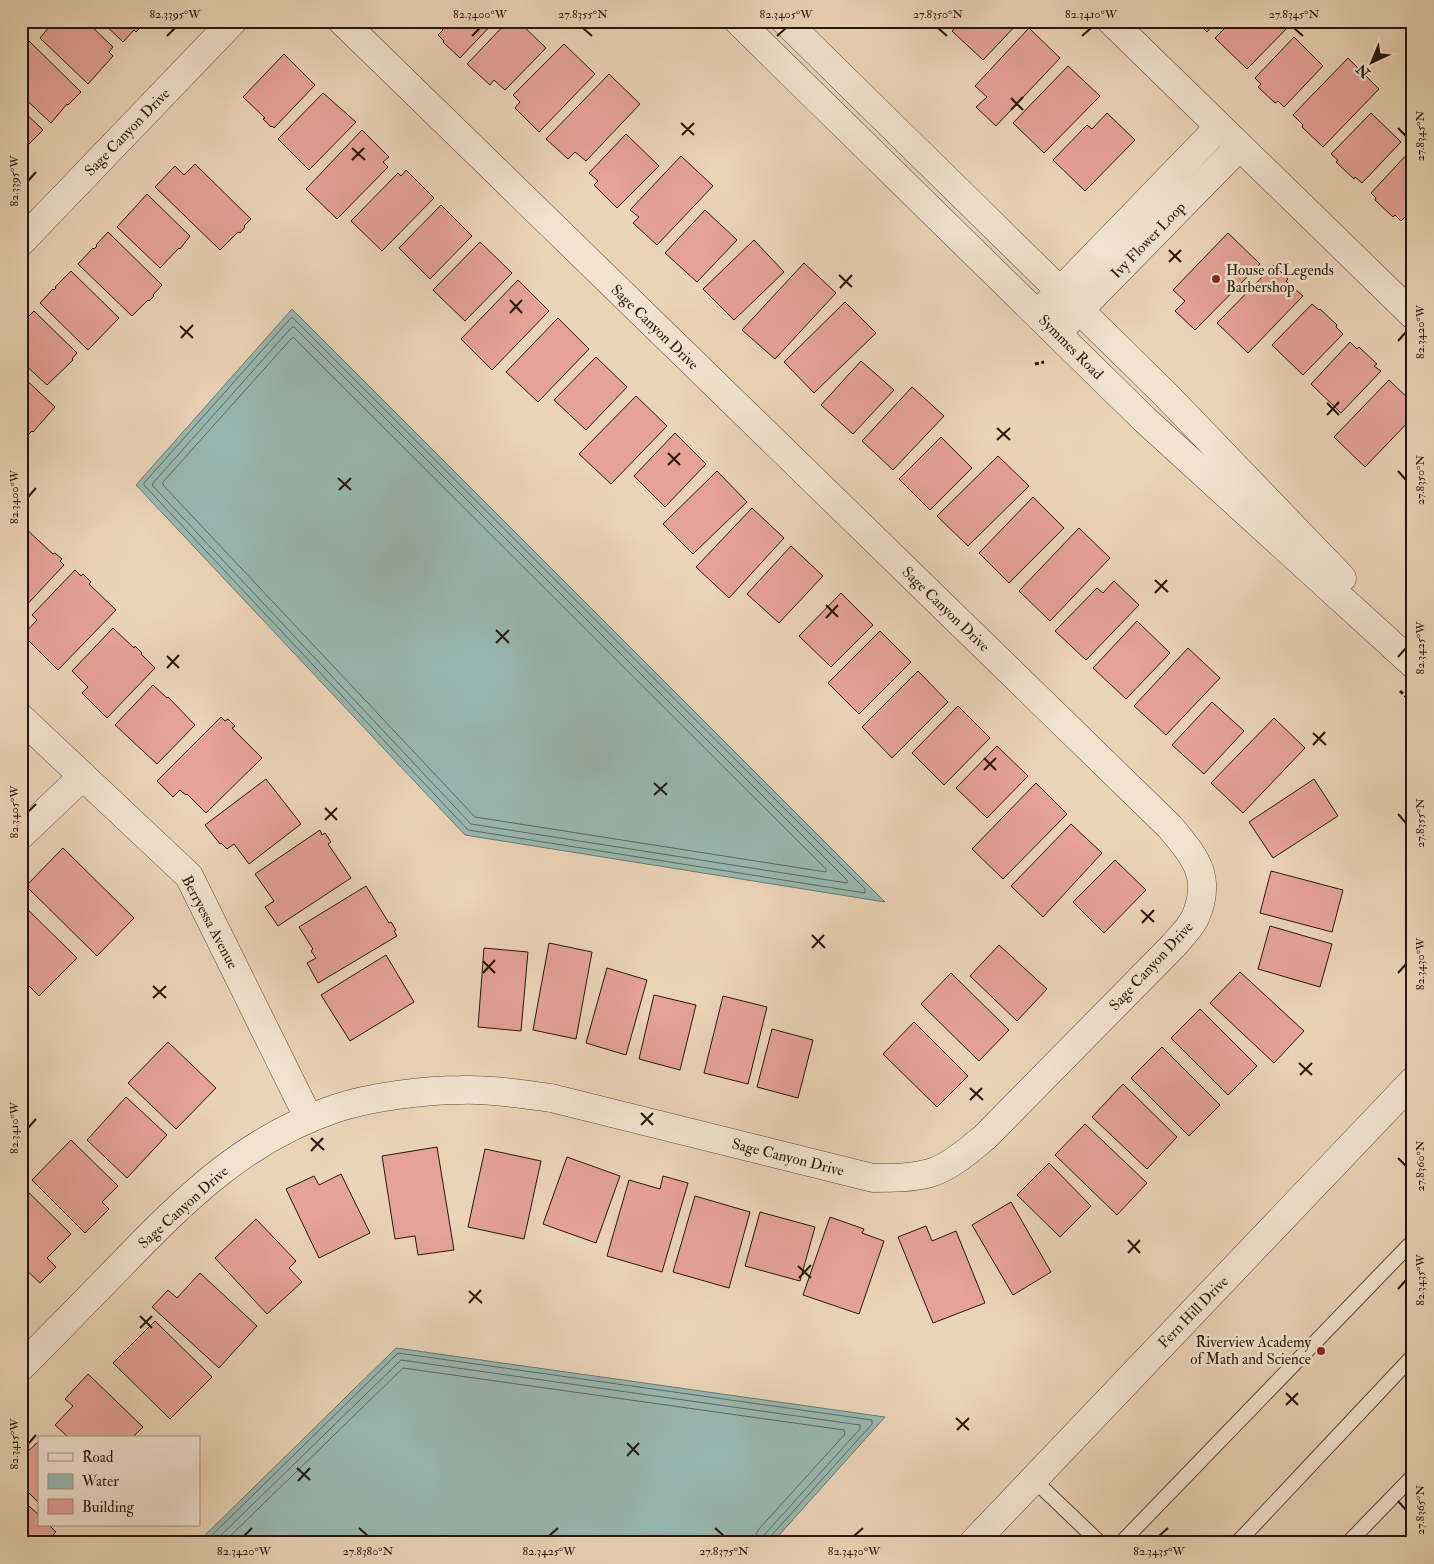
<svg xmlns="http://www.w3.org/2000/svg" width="1434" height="1564" viewBox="0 0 1434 1564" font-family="'IM FELL Double Pica',serif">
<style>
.water{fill:#98b8b2;stroke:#6b7870}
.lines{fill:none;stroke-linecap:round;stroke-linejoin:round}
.shore{stroke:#606860;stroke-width:1}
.building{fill:#e5a296;stroke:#27170e}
.service-casing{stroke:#584638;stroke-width:16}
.minor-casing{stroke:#584638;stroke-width:29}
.tertiary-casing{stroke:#584638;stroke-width:29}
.path{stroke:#27170e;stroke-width:3;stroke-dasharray:4 2.5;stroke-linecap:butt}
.service{stroke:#f1e3d0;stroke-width:14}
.minor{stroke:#f1e3d0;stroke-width:28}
.tertiary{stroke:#f1e3d0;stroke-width:28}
.ticks{fill:none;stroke:#27170e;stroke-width:2}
.poi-dot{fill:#8f2418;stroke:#f1e3d0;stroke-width:2}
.labels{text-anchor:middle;stroke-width:5;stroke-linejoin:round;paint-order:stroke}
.street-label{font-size:15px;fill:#27170e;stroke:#f1e3d0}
.poi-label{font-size:15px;fill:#27170e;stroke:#f1e3d0;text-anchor:start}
.neatline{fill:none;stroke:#27170e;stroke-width:2}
.ticks-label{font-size:12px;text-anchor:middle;fill:#27170e}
</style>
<rect width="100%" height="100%" fill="#ead4b6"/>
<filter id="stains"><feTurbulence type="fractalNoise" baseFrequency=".004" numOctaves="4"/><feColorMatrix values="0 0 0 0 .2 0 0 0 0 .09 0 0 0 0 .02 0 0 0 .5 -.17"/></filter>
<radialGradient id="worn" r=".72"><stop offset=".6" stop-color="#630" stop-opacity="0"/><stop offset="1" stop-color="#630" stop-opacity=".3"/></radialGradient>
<path class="water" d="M292 309 885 902 465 835 136 485Z
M396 1348 885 1417 772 1543H197Z"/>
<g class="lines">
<path class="shore" d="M293 318 865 889V893L468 830 144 485V483L290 319Z
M294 327 847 880V883L471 824 152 485 153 483 291 328Z
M294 338 826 869V872L475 817 163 485V482L291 339Z
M204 1543 398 1353 872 1420V1424L770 1537 768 1543
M213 1543 401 1360 860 1425V1429L765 1534 762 1543
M223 1543 403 1368 844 1430 845 1434 759 1529 755 1536V1543"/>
</g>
<path class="building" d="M54 21H86L113 47 109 52 113 56 88 84 40 38Z
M101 21H147L136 32 134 30 123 42Z
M435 21H495L460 58 443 42 444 41 438 35 443 30 434 22Z
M508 21H518L546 48 505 90 494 80 490 85 467 64Z
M962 21H1020L983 60 952 31Z
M1192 21H1217L1207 32 1201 26 1199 28Z
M1232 21H1294L1247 69 1215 38Z
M1029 28 1060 58 996 126 976 107 987 97 975 86Z
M1294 37 1323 66 1284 107 1278 101 1275 103 1258 87 1261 84 1255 78Z
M27 39 81 92 68 105 67 104 51 123 21 95V45Z
M564 44 595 74 539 132 515 108 520 102 513 95Z
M284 54 315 85 274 128 272 126 271 127 263 119 265 118 243 97Z
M1348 58 1379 89 1323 147 1302 127 1303 125 1293 115Z
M1068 66 1100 96 1044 153 1013 123Z
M609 74 640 104 586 161 575 152 568 159 546 139Z
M323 93 356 122 309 170 278 139Z
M21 109 43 130 21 152Z
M1107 113 1135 140 1085 191 1053 160 1087 125 1092 129Z
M1371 113 1401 142 1362 183 1355 177 1354 179 1336 162 1338 160 1331 154Z
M362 130 389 157 383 162 388 167 337 219 306 189Z
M626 134 659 166 617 208 594 185 598 181 589 173Z
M1410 151 1413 153V209L1401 221 1395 215 1393 217 1375 200 1376 198 1371 193Z
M681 156 713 186 657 245 633 223 639 217 630 210Z
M195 164 251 219 244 226 245 227 240 233 238 232 220 250 155 187 175 166 184 175Z
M406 170 434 198 382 251 351 221 398 173 401 176Z
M147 194 190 236 180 249 179 248 160 268 117 227Z
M441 205 472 236 430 279 399 248Z
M705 210 737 240 697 282 665 253Z
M108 232 162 285 153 295 154 296 149 301 148 300 132 316 78 264 93 248 94 249 97 246 96 245Z
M1228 233 1260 264 1195 330 1175 311 1185 301 1173 290Z
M754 240 784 272 734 320 703 289Z
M480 242 512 273 465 321 433 290Z
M804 263 836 293 775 359 742 330Z
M1274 265 1288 279 1286 281 1303 296 1248 353 1217 323Z
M71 271 119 318 88 350 40 303 53 289 54 290 56 288 55 287Z
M518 280 549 311 492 370 461 339Z
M845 302 876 333 814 393 784 362Z
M1312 304 1319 310 1320 309 1337 325 1336 327 1343 334 1303 375 1272 345Z
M34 311 77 353 72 359 73 360 47 385 21 361V324Z
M558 318 589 349 538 402 506 372Z
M1350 342 1357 349 1359 347 1377 364 1374 366 1381 371 1341 413 1311 384Z
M596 357 627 387 586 430 554 400Z
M861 361 894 390 853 434 821 405Z
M21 375 55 407 33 432 32 431 25 438 21 435Z
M1389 380 1413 403V417L1365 467 1334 437Z
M912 387 944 416 893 470 862 441Z
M636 396 667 426 611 484 579 454Z
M675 433 706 464 665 507 634 476Z
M941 437 972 468 930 510 899 479Z
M998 456 1029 486 968 546 937 516Z
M717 471 747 502 693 554 663 524Z
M1033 497 1064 528 1009 583 979 553Z
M752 508 784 538 729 598 696 567Z
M23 526 53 554 55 553 62 559 60 561 64 565 21 611V528Z
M1079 528 1110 558 1050 621 1019 591Z
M791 546 823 576 779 623 747 594Z
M75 570 81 576 83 574 91 582 89 584 116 610 58 670 23 635 37 620 32 615Z
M1114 581 1139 605 1086 660 1055 631 1097 588 1103 593Z
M841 593 873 625 831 667 799 636Z
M1137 621 1170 653 1126 699 1093 668Z
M113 628 134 648 135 646 142 653 141 654 155 668 107 718 82 693 88 687 72 671Z
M880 631 911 662 859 714 828 683Z
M1188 648 1220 678 1166 735 1134 706Z
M918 671 948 702 892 758 862 727Z
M153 685 167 698 168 697 195 725 157 764 115 725Z
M1212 702 1244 731 1204 774 1172 745Z
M958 706 990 738 944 785 912 753Z
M221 717 225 721 228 719 235 726 232 728 262 758 206 813 187 794 186 795 180 790 173 797 157 781Z
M1274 718 1305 748 1243 813 1211 783Z
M997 746 1028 776 987 818 956 788Z
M266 779 301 824 249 864 234 844 227 849 221 843 220 844 205 825Z
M1314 779 1338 816 1273 858 1249 822Z
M1036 783 1067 814 1003 879 972 849Z
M1071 824 1102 853 1043 917 1011 886Z
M320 830 322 835 325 833 331 842 328 844 351 878 278 926 265 907 274 901 255 874Z
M63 848 134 918 97 956 26 886Z
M1115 860 1146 890 1104 933 1073 902Z
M1271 871 1343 890 1332 932 1260 913Z
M366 886 389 923 391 922 396 930 394 931 397 936 318 983 307 963 316 958 311 951 313 949 299 927Z
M21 903 77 958 39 996 21 978Z
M1270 926 1332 944 1320 987 1258 969Z
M549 943 592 952 576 1039 533 1030Z
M999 945 1047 989 1017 1021 970 976Z
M484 948 528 952 521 1031 478 1027Z
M386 955 414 1002 350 1041 321 995Z
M607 968 647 980 626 1055 586 1043Z
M1240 972 1304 1031 1274 1063 1210 1003Z
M951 973 1009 1030 979 1061 921 1004Z
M654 995 696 1005 680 1070 639 1059Z
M723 996 767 1007 748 1084 704 1073Z
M1200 1009 1257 1066 1228 1095 1171 1038Z
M914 1022 968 1076 937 1107 883 1054Z
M772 1029 813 1040 798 1098 757 1087Z
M168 1042 216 1088 176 1129 128 1083Z
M1162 1047 1220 1105 1189 1136 1131 1078Z
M1123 1084 1177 1137 1147 1169 1092 1117Z
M126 1097 167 1135 127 1178 87 1140Z
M1085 1124 1147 1183 1117 1215 1055 1155Z
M71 1140 118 1186 102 1202 109 1209 85 1233 32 1180Z
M437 1147 454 1250 418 1255 415 1236 395 1239 382 1156Z
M485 1149 541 1161 524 1239 468 1227Z
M567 1157 620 1176 596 1243 543 1224Z
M1049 1163 1091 1206 1060 1237 1017 1195Z
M341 1174 370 1233 319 1258 286 1189 314 1176 319 1185Z
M663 1176 688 1183 662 1272 607 1256 629 1180 660 1189Z
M21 1185 71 1234 47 1258 56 1267 40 1283 21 1265Z
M695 1196 750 1212 729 1288 673 1272Z
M1011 1202 1051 1272 1013 1295 972 1225Z
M760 1212 815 1227 800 1281 745 1266Z
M830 1217 864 1229 862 1233 884 1241 859 1314 803 1295Z
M256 1219 296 1261 289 1268 302 1282 267 1314 215 1258Z
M926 1226 932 1241 956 1231 985 1303 933 1323 898 1237Z
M200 1273 257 1326 219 1368 152 1307 168 1290 177 1298Z
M155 1321 212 1377 170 1419 113 1363Z
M88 1374 143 1427 132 1438H69L55 1425 73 1406 65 1399Z
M39 1441V1503L21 1485V1448L26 1453Z
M21 1499 39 1515V1525H49L56 1532 45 1543H21Z"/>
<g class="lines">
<g class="service-casing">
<path id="service" d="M1034 1480 1100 1543
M1121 1543 1413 1241
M1237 1543 1413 1356
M1348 1543 1413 1476"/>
</g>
<g class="minor-casing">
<path id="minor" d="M1111 21 1413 315
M21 242 233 21
M1038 314 1219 127
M1057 333 1239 147
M21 718 189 876 309 1119
M21 835 83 776
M21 1367C55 1333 88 1299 122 1264 186 1198 246 1138 337 1108 371 1097 424 1090 461 1090 491 1089 521 1094 551 1098L873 1178C892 1178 912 1178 930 1173 950 1167 969 1150 985 1137L1173 946C1180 938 1190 928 1195 918 1213 877 1195 857 1170 827L342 21
M973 1543 1413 1081"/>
</g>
<g class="tertiary-casing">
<path id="tertiary" d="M738 21 1144 419 1413 664
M785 21 1166 395 1342 578"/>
</g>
<path class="path" d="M1035 364 1044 362
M1400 691 1413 703"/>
<use href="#service" class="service"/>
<use href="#minor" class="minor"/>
<use href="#tertiary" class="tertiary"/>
</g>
<path class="ticks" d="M583 28 592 36M938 28 947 36M1294 28 1303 36M167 36 175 28M472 36 480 28M777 36 786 28M1082 36 1091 28M1011 98 1023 110M1011 110 1023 97M681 123 694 135M1398 128 1406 136M682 135 694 123M352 148 365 160M352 160 364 148M28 181 36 172M1169 250 1181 262M1169 262 1181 250M839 275 852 287M840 288 852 275M510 300 522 313M510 313 522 300M180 326 193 338M181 338 193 325M1398 341 1406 332M1327 403 1339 415M1327 415 1339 402M997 428 1010 440M997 440 1010 428M668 453 680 465M668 465 680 453M1398 471 1406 480M338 478 351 490M339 490 351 478M28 497 36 488M1155 580 1168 592M1155 593 1167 580M826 605 838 617M826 618 838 605M496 630 509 643M496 643 509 630M167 656 179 668M1398 657 1406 648M167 668 179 655M1313 733 1326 745M1313 745 1325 732M984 758 996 770M984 770 996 758M654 783 667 795M654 795 667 783M325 808 337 820M28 812 36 804M1398 814 1406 823M325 820 337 808M1141 910 1154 922M1142 923 1154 910M812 935 825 948M812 948 824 935M483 961 495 973M483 973 495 960M1398 973 1406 964M153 986 166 998M153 998 166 986M1299 1063 1312 1075M1300 1075 1312 1063M970 1088 983 1100M970 1100 982 1088M641 1113 653 1125M641 1125 653 1113M28 1128 36 1119M311 1138 324 1150M311 1151 323 1138M1398 1158 1406 1166M1128 1240 1140 1253M1128 1253 1140 1240M798 1266 811 1278M799 1278 811 1265M1398 1289 1406 1280M469 1291 482 1303M469 1303 481 1290M140 1316 152 1328M140 1328 152 1316M1286 1393 1298 1405M1286 1405 1298 1393M956 1418 969 1430M957 1430 969 1418M627 1443 639 1455M28 1444 36 1435M627 1456 639 1443M297 1468 310 1480M298 1481 310 1468M1398 1501 1406 1510M359 1528 368 1536M715 1528 724 1536M244 1536 252 1528M549 1536 558 1528M854 1536 863 1528M1159 1536 1168 1528"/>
<g class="poi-dot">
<circle cx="1216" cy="279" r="5"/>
<circle cx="1321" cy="1351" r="5"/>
</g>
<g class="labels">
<g class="street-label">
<text transform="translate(127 132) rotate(-46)" y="5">Sage Canyon Drive</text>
<text transform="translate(1148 240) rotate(-46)" y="5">Ivy Flower Loop</text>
<text transform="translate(655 327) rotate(44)" y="5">Sage Canyon Drive</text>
<text transform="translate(1071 347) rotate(45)" y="5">Symmes Road</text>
<text transform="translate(946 609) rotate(44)" y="5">Sage Canyon Drive</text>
<text transform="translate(210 922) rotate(62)" y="5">Berryessa Avenue</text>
<text transform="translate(1151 966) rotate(-47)" y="5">Sage Canyon Drive</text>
<text transform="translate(788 1157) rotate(14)" y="5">Sage Canyon Drive</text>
<text transform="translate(183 1207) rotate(-42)" y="5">Sage Canyon Drive</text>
<text transform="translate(1193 1312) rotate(-46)" y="5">Fern Hill Drive</text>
</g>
<g class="poi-label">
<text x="1226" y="275">House of Legends<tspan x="1226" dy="17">Barbershop</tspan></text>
<text x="1311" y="1347" text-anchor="end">Riverview Academy<tspan x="1311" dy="17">of Math and Science</tspan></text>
</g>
</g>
<rect width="1434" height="1564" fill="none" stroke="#ead4b6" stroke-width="55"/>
<rect x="38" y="1436" width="162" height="90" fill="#f1e3d0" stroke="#a09182"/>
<rect x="48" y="1453" width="25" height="8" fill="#f1e3d0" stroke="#a09182"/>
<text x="82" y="1462" font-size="15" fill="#27170e">Road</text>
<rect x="48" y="1474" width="25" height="15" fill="#98b8b2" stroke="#a09182"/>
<text x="82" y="1486" font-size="15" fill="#27170e">Water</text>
<rect x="48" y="1499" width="25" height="15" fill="#e5a296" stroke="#a09182"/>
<text x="82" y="1512" font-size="15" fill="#27170e">Building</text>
<g transform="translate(1372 62) rotate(224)" stroke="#f1e3d0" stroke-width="4" paint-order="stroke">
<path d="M0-4L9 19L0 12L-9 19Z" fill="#27170e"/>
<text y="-8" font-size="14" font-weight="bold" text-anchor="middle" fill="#27170e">N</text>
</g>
<rect x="28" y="28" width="1378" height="1508" class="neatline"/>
<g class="ticks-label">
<text x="175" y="18">82.3395°W</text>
<text x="480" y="18">82.3400°W</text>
<text x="583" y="18">27.8355°N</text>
<text x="786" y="18">82.3405°W</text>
<text x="938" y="18">27.8350°N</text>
<text x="1091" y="18">82.3410°W</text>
<text x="1294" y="18">27.8345°N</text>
<text transform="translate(1420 136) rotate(-90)" y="4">27.8345°N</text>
<text transform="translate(14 181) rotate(-90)" y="4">82.3395°W</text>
<text transform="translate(1420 332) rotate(-90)" y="4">82.3420°W</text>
<text transform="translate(1420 480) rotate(-90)" y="4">27.8350°N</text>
<text transform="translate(14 497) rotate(-90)" y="4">82.3400°W</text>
<text transform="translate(1420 648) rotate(-90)" y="4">82.3425°W</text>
<text transform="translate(14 812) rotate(-90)" y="4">82.3405°W</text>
<text transform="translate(1420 823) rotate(-90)" y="4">27.8355°N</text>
<text transform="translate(1420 964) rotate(-90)" y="4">82.3430°W</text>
<text transform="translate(14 1128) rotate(-90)" y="4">82.3410°W</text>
<text transform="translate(1420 1166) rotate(-90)" y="4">27.8360°N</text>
<text transform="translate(1420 1280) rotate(-90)" y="4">82.3435°W</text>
<text transform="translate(14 1444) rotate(-90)" y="4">82.3415°W</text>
<text transform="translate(1420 1510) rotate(-90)" y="4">27.8365°N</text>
<text x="244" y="1555">82.3420°W</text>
<text x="368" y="1555">27.8380°N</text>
<text x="549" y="1555">82.3425°W</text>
<text x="724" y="1555">27.8375°N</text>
<text x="854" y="1555">82.3430°W</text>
<text x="1159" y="1555">82.3435°W</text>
</g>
<rect width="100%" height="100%" filter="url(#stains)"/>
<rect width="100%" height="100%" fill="url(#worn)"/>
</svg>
